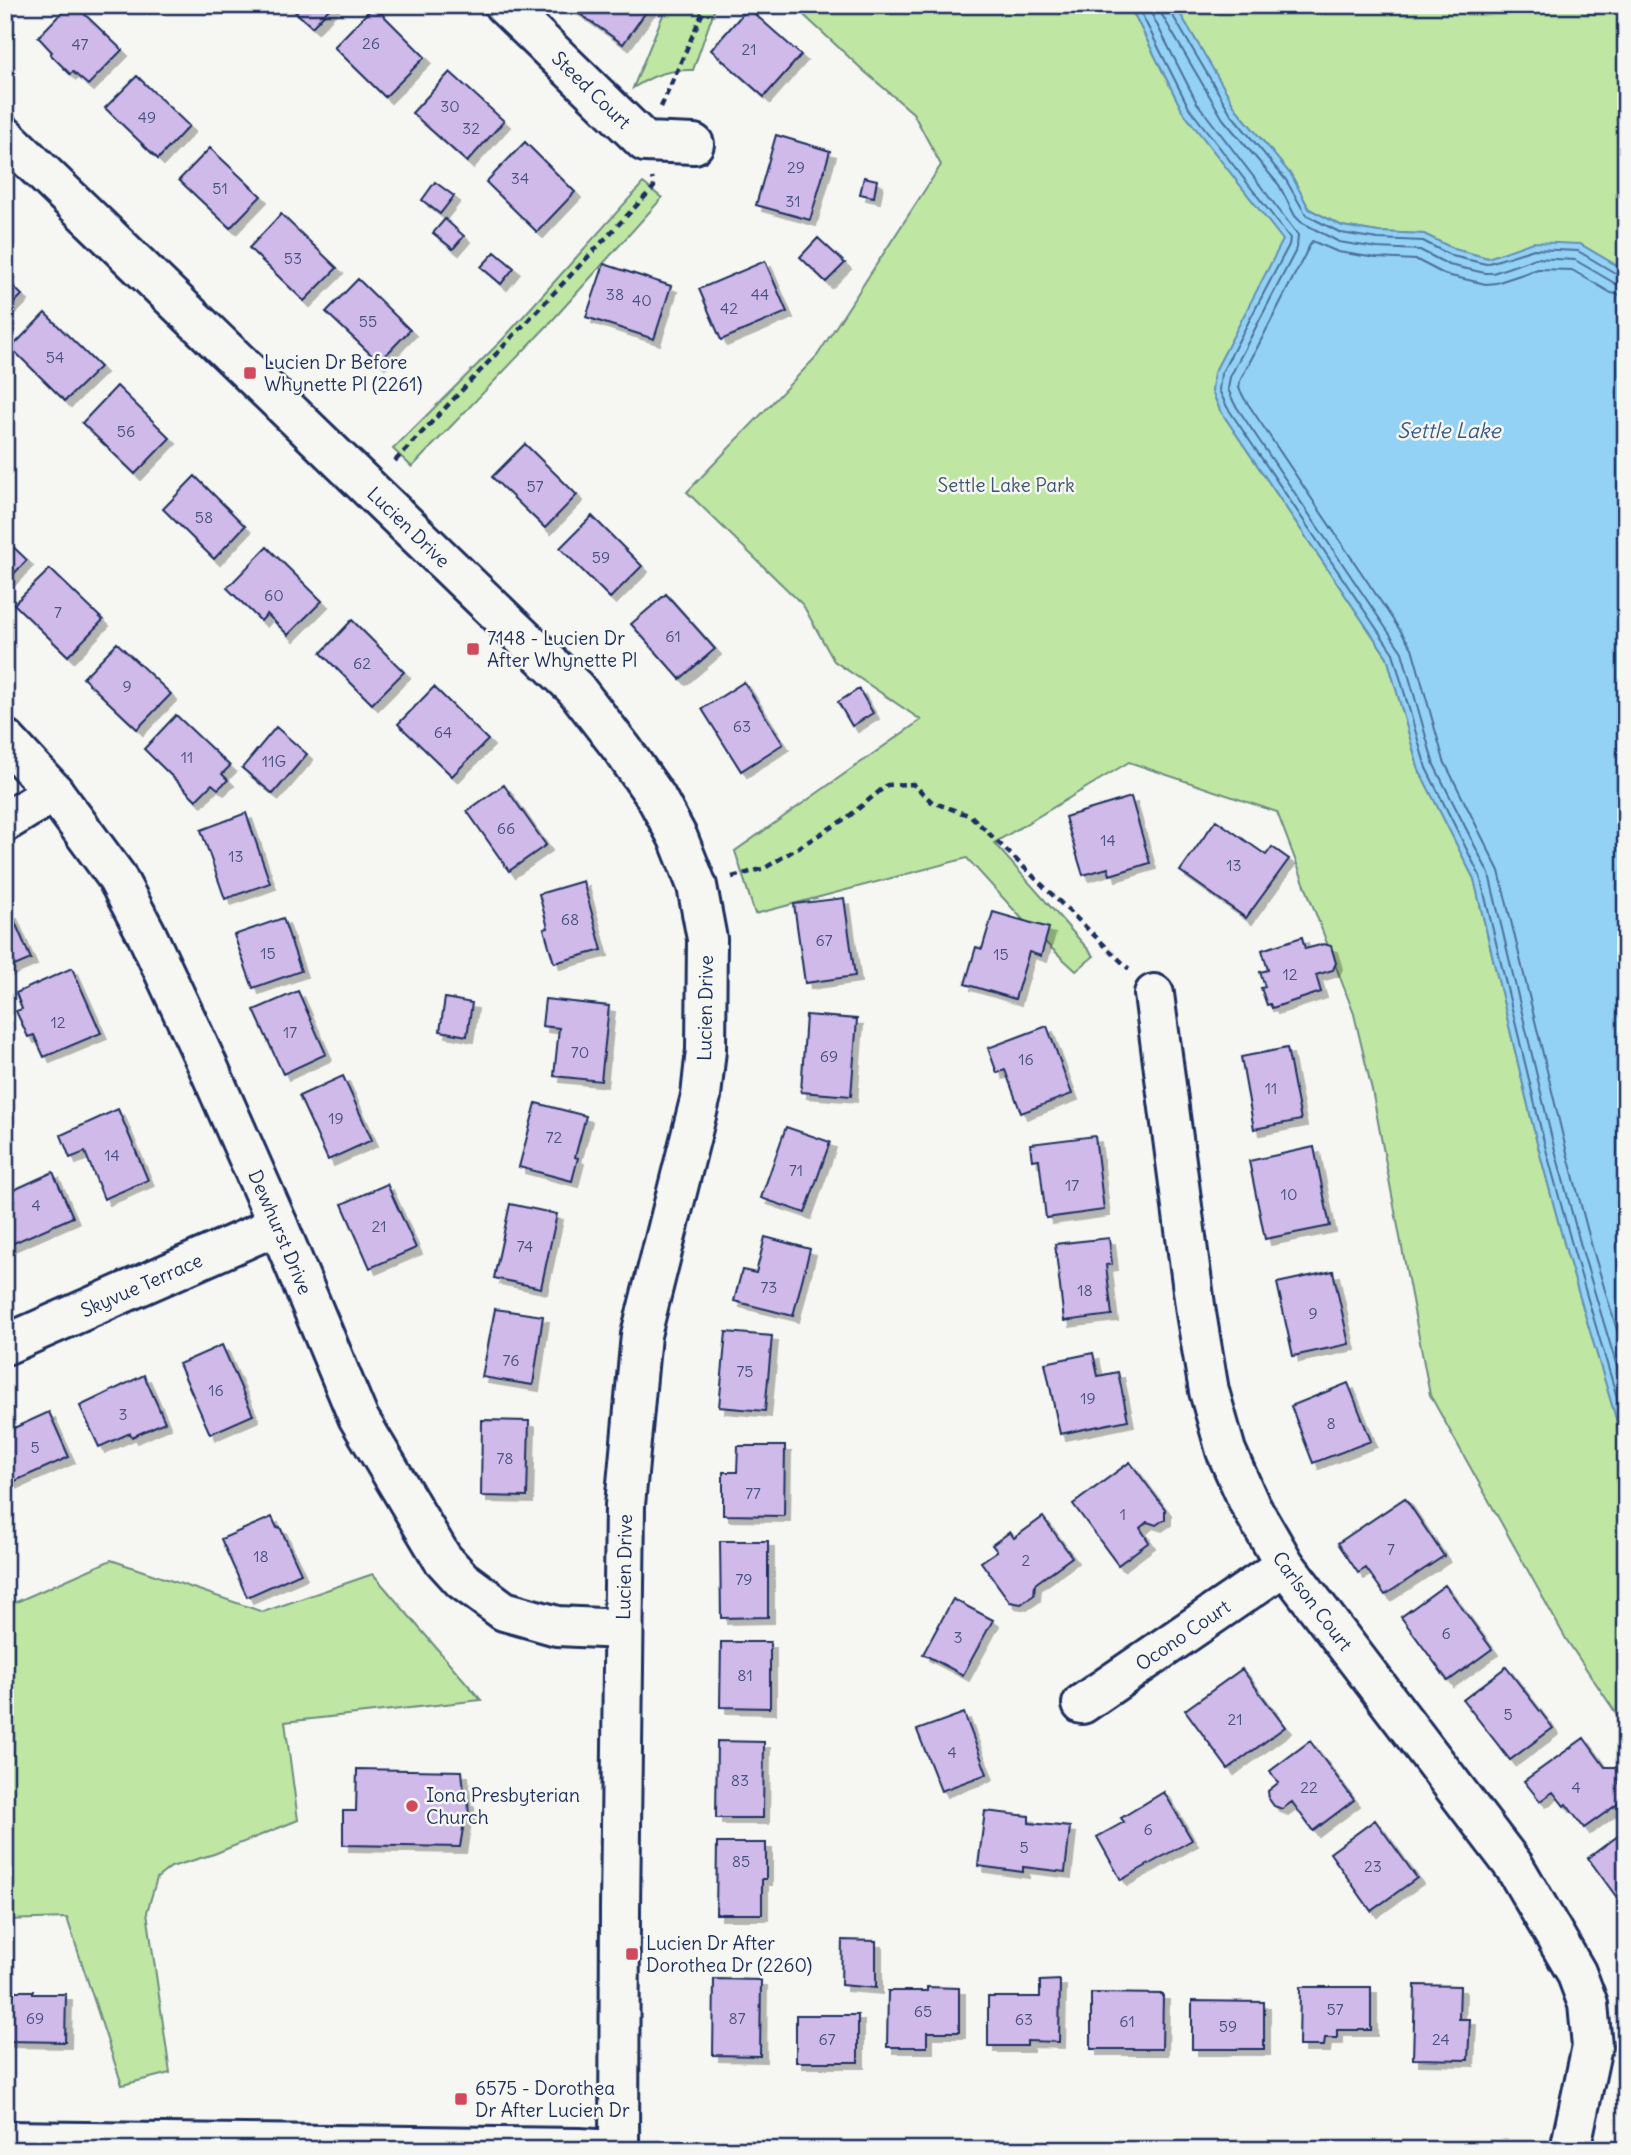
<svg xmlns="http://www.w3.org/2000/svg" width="1631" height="2155" viewBox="0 0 1631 2155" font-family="Delius,sans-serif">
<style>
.green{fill:#bfe7a3;stroke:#6d8b80;stroke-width:2}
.water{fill:#94d2f5;stroke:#6491b9;stroke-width:2}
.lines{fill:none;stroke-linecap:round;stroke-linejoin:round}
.shore{stroke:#4b709a;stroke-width:2}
.building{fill:#cfbaea;stroke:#1b2f5e;stroke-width:2;filter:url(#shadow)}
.minor-casing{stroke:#1b2f5e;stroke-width:44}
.path{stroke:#1b2f5e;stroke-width:4.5;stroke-dasharray:7 5;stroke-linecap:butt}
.minor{stroke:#f6f6f2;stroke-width:38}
.poi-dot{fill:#d1495b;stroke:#f6f6f2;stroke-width:2.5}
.labels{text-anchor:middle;stroke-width:5;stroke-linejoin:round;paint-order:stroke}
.number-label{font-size:16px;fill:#485281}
.street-label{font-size:19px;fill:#1b2f5e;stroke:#f6f6f2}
.poi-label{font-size:19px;fill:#1b2f5e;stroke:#f6f6f2;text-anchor:start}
.park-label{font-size:19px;fill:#3c546c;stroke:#f6f6f2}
.water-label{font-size:21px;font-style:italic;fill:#395884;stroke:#f6f6f2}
</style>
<defs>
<filter id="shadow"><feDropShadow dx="6" dy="6" stdDeviation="0" flood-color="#0004"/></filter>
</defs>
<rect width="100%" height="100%" fill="#f6f6f2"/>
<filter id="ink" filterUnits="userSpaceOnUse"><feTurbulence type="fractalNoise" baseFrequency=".0143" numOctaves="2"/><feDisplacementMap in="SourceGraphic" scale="14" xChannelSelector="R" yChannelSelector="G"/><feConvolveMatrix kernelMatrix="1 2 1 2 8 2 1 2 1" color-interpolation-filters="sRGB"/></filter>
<g filter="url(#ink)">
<path class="green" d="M667 5H716L693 70C669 69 653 75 633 88Z
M793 5H1124L1135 16 1183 112 1284 241 1214 373 1212 391 1220 410 1387 657 1419 770 1474 879 1537 1143 1567 1254 1621 1435 1626 1443V1728L1566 1639 1430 1395 1372 1090 1354 1014 1277 812 1129 762 994 843 1094 956 1076 971 1034 932 967 858 755 914 735 851 921 720 834 661 803 605 687 492 817 356 941 165 913 113 865 72Z
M1175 5H1626V271L1580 244 1511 251 1488 258 1454 249 1424 234 1378 232 1342 226 1309 209 1292 176 1237 110Z
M643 183 662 198 549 324 412 467 393 449 503 339Z
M111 1560 263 1612 373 1574 481 1700 285 1722 298 1820 214 1854 171 1867 157 1878 147 1912 170 2073 122 2085 67 1918 5 1920V1607Z"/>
<path class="water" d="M1124 5H1175L1237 110 1292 176 1309 209 1342 226 1378 232 1424 234 1454 249 1488 258 1533 242 1580 244 1626 271V1443L1621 1435 1567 1254 1537 1143 1474 879 1419 770 1387 657 1220 410 1212 391 1214 373 1283 240 1183 112 1135 16Z"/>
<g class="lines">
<path class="shore" d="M1134 5 1141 13 1189 108 1290 238 1289 245 1221 374 1219 390 1227 407 1393 653 1426 768 1480 876 1544 1142 1574 1252 1626 1428
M1147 5 1197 103 1298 235 1297 248 1230 377 1228 389 1234 403 1402 652 1434 765 1489 874 1552 1139 1582 1250 1626 1397
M1160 5 1162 15 1223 119 1279 185 1295 216 1301 222 1339 242 1377 248 1420 250 1449 265 1485 273H1493L1536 258 1575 260 1616 284 1626 285
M1169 5 1170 11 1231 114 1286 180 1306 215 1341 233 1378 239 1423 241 1452 256 1486 264 1534 249 1578 251 1620 276 1626 277
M1626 296 1611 293 1572 270 1538 269 1496 283 1486 284 1446 275 1417 260 1376 258 1338 252 1312 241 1240 381 1239 388 1244 398 1412 648 1444 761 1499 871 1563 1137 1592 1247 1626 1360"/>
</g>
<path class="building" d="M69 5H75L122 50 88 85 73 72 70 74 50 54 52 52 38 37Z
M288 5H333L312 27Z
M567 5H651L623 44Z
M374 6 425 57 385 97 334 47Z
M748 8 801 55 764 97 711 50Z
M450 72 504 121 467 162 412 113Z
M137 76 189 126 158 159 105 108Z
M776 135 830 151 810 220 756 205Z
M525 142 575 192 537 232 486 182Z
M210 148 261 196 230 228 179 180Z
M864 177 877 180 874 197 860 194Z
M435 182 454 196 440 214 422 200Z
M281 214 337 268 304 301 249 248Z
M445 219 464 236 453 249 433 233Z
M818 238 845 263 826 282 800 257Z
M495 252 514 268 501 284 481 267Z
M765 261 787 312 721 340 699 289Z
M604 264 671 286 654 339 586 317Z
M5 279 22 295 5 312Z
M358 279 410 330 379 362 326 312Z
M45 313 100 367 65 401 11 348Z
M117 386 170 438 135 474 82 423Z
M525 444 577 495 545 528 492 477Z
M195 476 245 526 214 559 163 509Z
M592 516 642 566 610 598 560 548Z
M5 539 27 560 5 583Z
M267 547 322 601 288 635 267 614 261 621 227 588Z
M50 569 103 620 68 656 14 604Z
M666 594 715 649 680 679 631 624Z
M352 620 404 672 372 704 321 653Z
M117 643 171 694 137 729 83 678Z
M744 682 783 744 741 771 702 709Z
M434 687 488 740 452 776 398 724Z
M859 689 873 713 852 726 838 702Z
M176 715 230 766 222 774 228 780 218 789 212 784 196 800 144 749Z
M276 727 307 754 273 794 242 768Z
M504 785 546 845 509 871 467 811Z
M1131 797 1150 863 1110 875 1108 868 1083 875 1065 817Z
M246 813 270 883 225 899 201 830Z
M1216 820 1266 855 1272 847 1289 859 1246 918 1180 871Z
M583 881 602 950 554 963 544 929 548 928 539 894Z
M844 898 855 976 805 983 794 904Z
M993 912 1049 928 1041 956 1029 952 1015 999 965 984 976 947 982 949Z
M11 913 31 959 5 970V916Z
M283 918 301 971 253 988 234 935Z
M1302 937 1305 949 1324 944 1331 946 1336 963 1333 970 1316 975 1321 992 1272 1008 1270 1004 1267 1005 1261 988 1265 987 1260 972 1268 970 1262 950Z
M72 968 101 1033 44 1057 34 1035 28 1037 16 1011 22 1009 16 993Z
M298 991 326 1054 283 1074 254 1010Z
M445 998 472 1003 467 1036 440 1031Z
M545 999 609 1006 601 1081 554 1076 559 1028 542 1026Z
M806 1015 857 1019 851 1096 801 1092Z
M1047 1026 1072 1094 1021 1113 1005 1070 997 1073 988 1048Z
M1287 1048 1301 1120 1254 1129 1241 1057Z
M343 1076 372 1140 328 1160 299 1096Z
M536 1103 586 1116 575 1157 578 1158 572 1181 519 1167Z
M118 1109 148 1180 104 1199 85 1152 70 1158 61 1135Z
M786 1127 830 1142 805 1213 761 1198Z
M1095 1136 1104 1210 1046 1218 1039 1159 1032 1160 1030 1144Z
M1314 1147 1330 1226 1265 1239 1249 1161Z
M53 1172 73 1217 9 1245 5 1237V1194Z
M387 1184 416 1248 370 1268 342 1204Z
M510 1204 557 1214 541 1288 494 1278Z
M765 1237 810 1249 793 1316 734 1301 742 1270 756 1273Z
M1109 1238 1112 1264 1106 1265 1112 1315 1064 1321 1055 1244Z
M1333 1271 1349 1344 1293 1356 1277 1283Z
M495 1309 543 1316 533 1385 482 1377Z
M726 1332 772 1336 765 1411 719 1407Z
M222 1345 253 1415 210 1434 179 1364Z
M1093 1353 1098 1376 1118 1372 1128 1420 1060 1434 1045 1363Z
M144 1375 165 1422 132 1437 130 1433 99 1447 80 1406Z
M1348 1383 1371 1441 1313 1463 1291 1406Z
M49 1412 69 1457 6 1485 5 1432Z
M482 1420 529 1421 527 1497 481 1496Z
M738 1446H785L784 1516 723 1515V1472H737Z
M1130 1462 1165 1509V1519L1156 1525 1147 1522 1140 1528 1149 1542 1118 1565 1073 1504Z
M1405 1498 1444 1556 1385 1595 1366 1568 1358 1573 1338 1543Z
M272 1517 277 1528 280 1527 301 1573 247 1597 221 1539Z
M1043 1517 1072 1557 1035 1584 1034 1595 1021 1604 1010 1602 981 1562 997 1551 992 1545 1010 1532 1014 1538Z
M720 1541H768V1617L721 1618Z
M1445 1585 1492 1649 1448 1681 1401 1617Z
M953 1599 993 1620 963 1675 923 1654Z
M721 1642H770V1708L720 1707Z
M1506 1667 1553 1728 1510 1760 1463 1700Z
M1242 1669 1285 1727 1228 1769 1185 1710Z
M964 1713 987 1774 941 1791 917 1730Z
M1584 1738 1605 1767H1616L1621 1775 1619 1783 1626 1792V1798L1584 1828 1566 1804 1564 1806 1553 1792 1540 1801 1524 1781Z
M717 1741 764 1742 763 1818H716Z
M1310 1741 1354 1800 1313 1831 1292 1802 1282 1809 1274 1806 1269 1799 1268 1791 1278 1783 1270 1771Z
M357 1769 462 1771 465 1801H468L469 1816H465L460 1847 343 1845V1811H356Z
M1164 1792 1192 1840 1121 1880 1097 1837 1124 1822 1121 1818Z
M985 1811 1029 1816V1823L1070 1827 1065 1872 1023 1867V1872L978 1866Z
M1375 1820 1417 1878 1371 1911 1330 1853Z
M1626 1830V1910L1588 1858Z
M717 1843H766V1879H762V1914H716Z
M842 1940 876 1941V1988L841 1985Z
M714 1979 761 1980 760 2056 713 2055Z
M1060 1980 1059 2042 1027 2041V2046H988V1997H1040V1981Z
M1415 1985 1460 1986 1459 2019H1470L1468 2060 1413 2059Z
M927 1987 959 1988V2032H927V2047H887L888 1991H927Z
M1300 1987H1371V2030H1337V2038H1325L1324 2046H1299Z
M5 1991H33V1994H66L65 2042 5 2041Z
M1091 1993 1163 1994 1162 2049H1091Z
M1192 2001 1264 2002V2049H1192Z
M796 2015H858V2062H796Z"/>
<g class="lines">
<g class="minor-casing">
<g id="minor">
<path id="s1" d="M504 5 645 142 694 144"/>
<path id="s2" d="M5 136 575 688 623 750 656 797 678 838 697 886 707 939 706 1050 701 1096 641 1335 625 1505 620 1910 619 2150"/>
<path id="s3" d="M5 739 54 792 116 876 146 933 207 1064 278 1225 358 1417 442 1558 462 1580 504 1611 557 1626 623 1629"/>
<path d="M5 822 54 792"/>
<path id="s4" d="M1154 994 1196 1313 1209 1391 1226 1451 1249 1503 1285 1565 1514 1866 1576 1972 1588 2004 1592 2046 1570 2150"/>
<path id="s5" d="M5 1345 278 1225"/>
<path id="s6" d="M1082 1704 1285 1565"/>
<path d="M5 2141 579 2148 615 2150"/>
</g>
</g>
<path class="path" d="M661 107 706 5
M395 461 654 187 652 178
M732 877 765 868 848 817 887 785 913 784 932 802 971 816 1129 969"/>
<use href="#minor" class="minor"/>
</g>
</g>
<g class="poi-dot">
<rect x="243" y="366" width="14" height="14" rx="3.5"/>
<rect x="466" y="642" width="14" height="14" rx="3.5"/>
<circle cx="412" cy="1806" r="7"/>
<rect x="625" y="1947" width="14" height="14" rx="3.5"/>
<rect x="454" y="2092" width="14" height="14" rx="3.5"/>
</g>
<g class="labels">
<g class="number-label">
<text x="371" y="49">26</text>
<text x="80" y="50">47</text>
<text x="749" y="55">21</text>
<text x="450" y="112">30</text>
<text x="147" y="123">49</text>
<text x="471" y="134">32</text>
<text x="796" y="173">29</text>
<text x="520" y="184">34</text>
<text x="220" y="194">51</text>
<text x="793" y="207">31</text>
<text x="293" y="264">53</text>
<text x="615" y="300">38</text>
<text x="760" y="300">44</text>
<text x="642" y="306">40</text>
<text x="729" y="314">42</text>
<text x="368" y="327">55</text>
<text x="55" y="363">54</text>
<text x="126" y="437">56</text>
<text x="535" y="492">57</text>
<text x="204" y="523">58</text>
<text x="601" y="563">59</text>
<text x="274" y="601">60</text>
<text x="58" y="618">7</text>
<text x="673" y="642">61</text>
<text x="362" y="669">62</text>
<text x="127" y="692">9</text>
<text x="742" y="732">63</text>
<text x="443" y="738">64</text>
<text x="187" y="763">11</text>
<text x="274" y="767">11G</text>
<text x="506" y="834">66</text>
<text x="1108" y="846">14</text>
<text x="236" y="862">13</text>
<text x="1234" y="871">13</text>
<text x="570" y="925">68</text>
<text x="824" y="946">67</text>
<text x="268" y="959">15</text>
<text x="1001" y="960">15</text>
<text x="1290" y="980">12</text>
<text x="58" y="1028">12</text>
<text x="290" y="1038">17</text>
<text x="580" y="1058">70</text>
<text x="829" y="1062">69</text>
<text x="1026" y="1065">16</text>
<text x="1271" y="1094">11</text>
<text x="336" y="1124">19</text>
<text x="554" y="1143">72</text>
<text x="112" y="1161">14</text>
<text x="796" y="1176">71</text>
<text x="1072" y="1191">17</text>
<text x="1289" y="1200">10</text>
<text x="36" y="1211">4</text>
<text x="379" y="1232">21</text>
<text x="525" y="1252">74</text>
<text x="769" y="1293">73</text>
<text x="1085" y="1296">18</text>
<text x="1313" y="1319">9</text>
<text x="511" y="1366">76</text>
<text x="745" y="1377">75</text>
<text x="216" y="1396">16</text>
<text x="1088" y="1404">19</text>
<text x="123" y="1420">3</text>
<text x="1331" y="1429">8</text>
<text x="35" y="1453">5</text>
<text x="505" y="1464">78</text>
<text x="753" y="1499">77</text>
<text x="1123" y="1520">1</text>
<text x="1391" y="1555">7</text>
<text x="261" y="1562">18</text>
<text x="1026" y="1566">2</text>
<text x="744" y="1585">79</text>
<text x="1446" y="1639">6</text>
<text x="958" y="1643">3</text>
<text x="745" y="1681">81</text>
<text x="1508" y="1720">5</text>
<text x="1235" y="1725">21</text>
<text x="952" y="1758">4</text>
<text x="740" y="1786">83</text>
<text x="1309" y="1793">22</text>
<text x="1576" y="1793">4</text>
<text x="1148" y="1835">6</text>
<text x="1024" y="1853">5</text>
<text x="741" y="1867">85</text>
<text x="1373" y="1872">23</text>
<text x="1335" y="2015">57</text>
<text x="923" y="2017">65</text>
<text x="35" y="2024">69</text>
<text x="737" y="2024">87</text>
<text x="1024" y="2025">63</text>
<text x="1127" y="2027">61</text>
<text x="1228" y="2032">59</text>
<text x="827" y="2045">67</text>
<text x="1441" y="2045">24</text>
</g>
<g class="street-label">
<text dy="7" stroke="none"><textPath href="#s1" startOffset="122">Steed Court</textPath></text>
<text dy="7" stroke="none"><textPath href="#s2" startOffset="562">Lucien Drive</textPath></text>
<text transform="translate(705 1008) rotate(-89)" y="7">Lucien Drive</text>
<text dy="7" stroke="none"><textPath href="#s3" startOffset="569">Dewhurst Drive</textPath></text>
<text dy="7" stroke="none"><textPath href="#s5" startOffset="149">Skyvue Terrace</textPath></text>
<text transform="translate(624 1567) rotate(-89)" y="7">Lucien Drive</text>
<text dy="7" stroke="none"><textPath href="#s4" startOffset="637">Carlson Court</textPath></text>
<text dy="7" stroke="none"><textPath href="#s6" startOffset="122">Ocono Court</textPath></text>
</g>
<g class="poi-label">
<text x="264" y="369">Lucien Dr Before<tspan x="264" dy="22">Whynette Pl (2261)</tspan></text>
<text x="487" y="645">7148 - Lucien Dr<tspan x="487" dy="22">After Whynette Pl</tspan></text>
<text x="426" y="1802">Iona Presbyterian<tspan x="426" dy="22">Church</tspan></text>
<text x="646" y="1950">Lucien Dr After<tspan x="646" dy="22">Dorothea Dr (2260)</tspan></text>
<text x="475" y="2095">6575 - Dorothea<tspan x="475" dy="22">Dr After Lucien Dr</tspan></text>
</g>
<g class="park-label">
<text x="1006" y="492">Settle Lake Park</text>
</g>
<g class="water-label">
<text x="1449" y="438">Settle Lake</text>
</g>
</g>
<rect width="1631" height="2155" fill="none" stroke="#f6f6f2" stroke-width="28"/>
<rect x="14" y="14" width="1603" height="2127" fill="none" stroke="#1b2f5e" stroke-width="2.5" filter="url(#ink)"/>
</svg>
